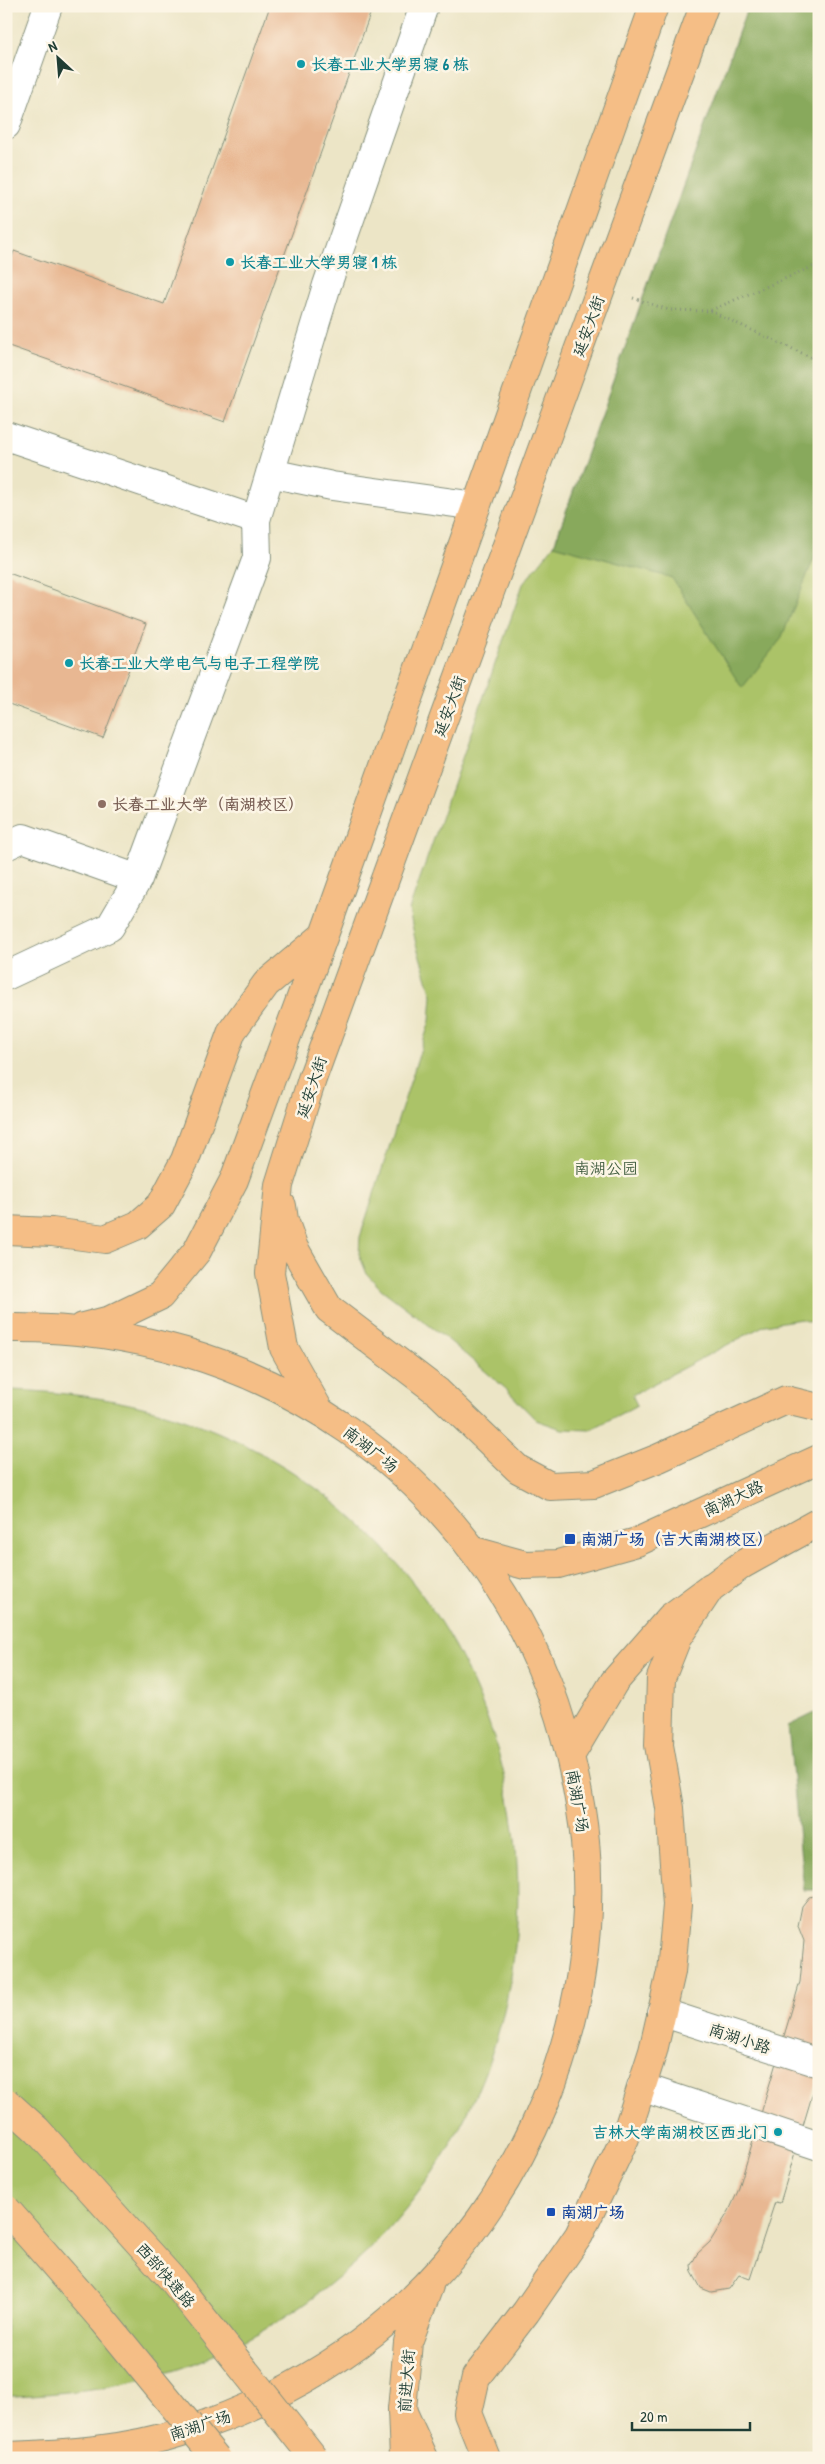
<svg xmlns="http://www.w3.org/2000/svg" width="825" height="2464" viewBox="0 0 825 2464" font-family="'Patrick Hand','LXGW WenKai TC',sans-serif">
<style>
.green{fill:#abc368;stroke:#65804e}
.forest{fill:#88a95c;stroke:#547348}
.building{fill:#e8b792}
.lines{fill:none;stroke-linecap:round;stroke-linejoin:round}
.minor-casing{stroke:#86917d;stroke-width:30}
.major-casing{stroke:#86917d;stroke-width:30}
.highway-casing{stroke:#86917d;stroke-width:30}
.path{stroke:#86917d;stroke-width:3;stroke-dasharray:1 4;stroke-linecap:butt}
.minor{stroke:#fff;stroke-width:28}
.major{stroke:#f5be86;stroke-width:28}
.highway{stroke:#f5be86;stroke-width:28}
.highway-bridge-casing{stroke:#86917d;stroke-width:30;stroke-linecap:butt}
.highway-bridge{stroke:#f5be86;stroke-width:28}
.culture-dot{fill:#0f9aa8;stroke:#fcf5e5;stroke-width:2}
.education-dot{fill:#8d6e63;stroke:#fcf5e5;stroke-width:2}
.transit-dot{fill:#1a4fb4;stroke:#fcf5e5;stroke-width:2}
.labels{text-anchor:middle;stroke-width:5;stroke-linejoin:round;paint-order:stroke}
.culture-label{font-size:16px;font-weight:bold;fill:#0d838f;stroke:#fcf5e5;text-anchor:start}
.street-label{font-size:16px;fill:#1f3d34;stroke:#fcf5e5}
.education-label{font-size:16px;font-weight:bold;fill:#785e54;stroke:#fcf5e5;text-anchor:start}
.park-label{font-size:16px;fill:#425e41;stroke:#fcf5e5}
.transit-label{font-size:16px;font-weight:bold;fill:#164399;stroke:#fcf5e5;text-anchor:start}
</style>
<rect width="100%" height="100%" fill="#fcf5e5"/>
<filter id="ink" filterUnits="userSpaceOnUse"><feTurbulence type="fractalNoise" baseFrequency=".02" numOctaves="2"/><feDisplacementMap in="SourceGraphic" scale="10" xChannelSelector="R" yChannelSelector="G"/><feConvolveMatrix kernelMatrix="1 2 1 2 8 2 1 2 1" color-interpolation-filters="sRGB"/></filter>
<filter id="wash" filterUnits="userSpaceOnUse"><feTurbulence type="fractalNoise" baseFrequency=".0096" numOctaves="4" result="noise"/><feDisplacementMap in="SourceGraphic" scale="20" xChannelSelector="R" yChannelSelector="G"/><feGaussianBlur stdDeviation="1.12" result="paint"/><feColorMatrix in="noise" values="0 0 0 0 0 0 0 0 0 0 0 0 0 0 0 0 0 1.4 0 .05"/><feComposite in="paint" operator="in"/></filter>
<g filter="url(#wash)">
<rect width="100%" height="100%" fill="#ece5c6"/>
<path class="green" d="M748 6H819V1325L801 1319 765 1325 632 1395 637 1405 590 1430 562 1429 536 1420 505 1388 446 1338 381 1289 367 1274 359 1254 360 1237 430 1021 432 995 416 944 409 910 523 584 554 545Z
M12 1390C110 1394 193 1412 278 1463 522 1609 591 1938 433 2172 373 2261 286 2329 187 2366 131 2386 73 2393 15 2396H6V1391Z"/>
<path class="forest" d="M748 6H819V546L781 639 742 688 672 578 554 545Z
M819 1711V1890H804L788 1726Z"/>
<g id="blocks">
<path class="building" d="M270 6H373L225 422 6 345V274L14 251 164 304Z
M6 572 146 624 103 738 6 703Z
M819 1895V2072L780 2203 775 2202 750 2279 739 2275 729 2289 711 2292 701 2288 692 2272 691 2265 697 2254 710 2242 729 2211 738 2191 800 1982 804 1941 798 1926 802 1906 809 1897Z"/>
</g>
</g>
<g filter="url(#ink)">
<use href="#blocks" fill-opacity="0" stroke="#86917d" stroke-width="1"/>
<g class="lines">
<g class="minor-casing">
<path id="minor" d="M6 125 48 6
M6 436 256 520
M270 473 332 486 476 506
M6 846 23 838 138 879
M6 976 110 927 138 879 257 558 256 520 327 285 424 6
M661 2012 819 2063
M641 2087 819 2146"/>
</g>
<g class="major-casing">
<path id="major" d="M282 1206 284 1220 294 1248 329 1309 438 1392 518 1469 550 1486 594 1484 659 1458 786 1400 819 1408
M6 1230 52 1232 105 1239 138 1225 161 1205 185 1160 232 1031 266 984 323 936
M83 1327 110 1320 160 1296 197 1251 234 1180 324 935 654 6
M6 1328C129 1326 247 1360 348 1430 457 1506 538 1622 569 1752 576 1781 582 1810 585 1841 602 2020 525 2201 391 2318 331 2370 260 2407 185 2431 127 2450 67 2454 6 2456
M319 1410 284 1348 270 1273 279 1185 312 1079 704 6
M474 1551 525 1565 558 1564 637 1542 819 1459
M570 1756 614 1682 671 1617 743 1564 819 1522
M404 2458 402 2410 408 2342 429 2286
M486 2458 468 2413 476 2377 526 2312 579 2235 625 2138 653 2051 671 1972 677 1905 670 1808 659 1745 661 1678 677 1638 711 1587"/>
</g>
<g class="highway-casing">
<path id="highway" d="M402 2410 424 2458"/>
</g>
<path class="path" d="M633 298 669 310 709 311 819 264
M710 311 819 361"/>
<use href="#minor" class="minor"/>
<use href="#major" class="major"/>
<use href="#highway" class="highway"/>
<g class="highway-bridge-casing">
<path id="highway-bridge" d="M6 2102 37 2130 172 2279 314 2458
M6 2209 103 2320 216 2458"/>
</g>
<use href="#highway-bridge" class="highway-bridge"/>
</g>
</g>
<g class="culture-dot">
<circle cx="301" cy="64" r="5"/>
<circle cx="230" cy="262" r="5"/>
<circle cx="69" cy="663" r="5"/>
<circle cx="778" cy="2132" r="5"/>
</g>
<circle class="education-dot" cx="102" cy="804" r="5"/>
<g class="transit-dot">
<rect x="564" y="1533" width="12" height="12" rx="2.5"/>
<rect x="546" y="2207" width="10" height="10" rx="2.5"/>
</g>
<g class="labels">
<g class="culture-label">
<text x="311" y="70">长春工业大学男寝 6 栋</text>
<text x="240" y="268">长春工业大学男寝 1 栋</text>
<text x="79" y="669">长春工业大学电气与电子工程学院</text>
<text x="768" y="2138" text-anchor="end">吉林大学南湖校区西北门</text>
</g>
<g class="street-label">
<text transform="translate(588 326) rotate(-70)" y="6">延安大街</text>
<text transform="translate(449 706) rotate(-70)" y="6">延安大街</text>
<text transform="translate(311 1087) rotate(-72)" y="6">延安大街</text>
<text transform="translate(371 1449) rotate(38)" y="6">南湖广场</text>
<text transform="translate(733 1498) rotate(-25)" y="6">南湖大路</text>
<text transform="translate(578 1801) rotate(80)" y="6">南湖广场</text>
<text transform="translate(740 2038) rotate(18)" y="6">南湖小路</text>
<text transform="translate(166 2275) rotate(49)" y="6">西部快速路</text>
<text transform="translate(406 2381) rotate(-86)" y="6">前进大街</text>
<text transform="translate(200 2425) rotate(-18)" y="6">南湖广场</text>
</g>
<g class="education-label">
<text x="112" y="810">长春工业大学（南湖校区）</text>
</g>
<g class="park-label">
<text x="606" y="1174">南湖公园</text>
</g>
<g class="transit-label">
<text x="581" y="1545">南湖广场（吉大南湖校区）</text>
<text x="561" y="2218">南湖广场</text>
</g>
</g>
<rect width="825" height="2464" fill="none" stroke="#fcf5e5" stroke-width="25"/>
<g transform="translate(58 58) rotate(334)" stroke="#fcf5e5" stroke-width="4" paint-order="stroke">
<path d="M0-4L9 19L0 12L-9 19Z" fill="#1f3d34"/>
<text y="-8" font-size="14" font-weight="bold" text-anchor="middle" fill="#1f3d34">N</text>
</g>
<path d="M632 2422v8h118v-8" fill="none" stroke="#1f3d34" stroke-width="2.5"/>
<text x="640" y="2422" font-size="15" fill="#1f3d34" stroke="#fcf5e5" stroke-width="4" paint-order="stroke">20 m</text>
</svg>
